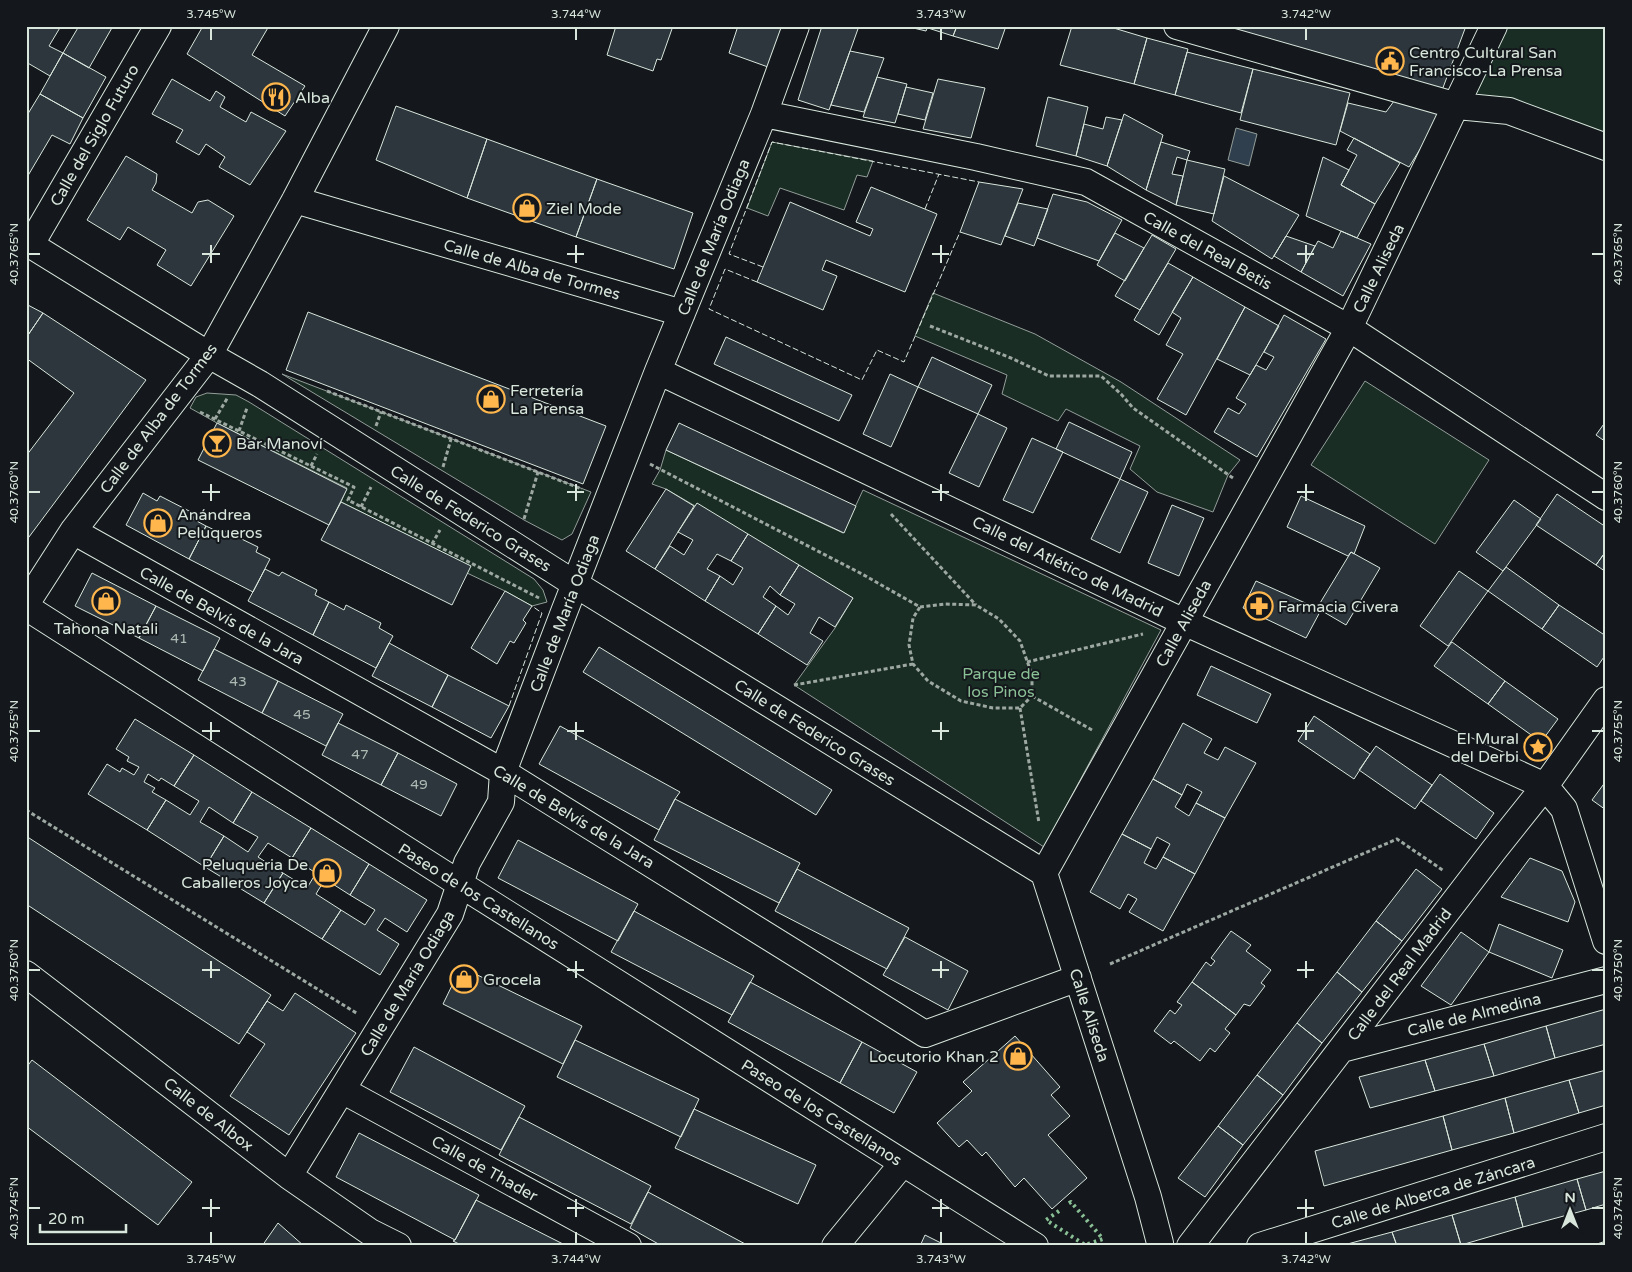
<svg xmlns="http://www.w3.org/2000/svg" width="1632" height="1272" viewBox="0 0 1632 1272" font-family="'Varela Round',sans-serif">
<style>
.green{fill:#1a2d24;stroke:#939e99}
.water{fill:#2f3f4d;stroke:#939e99}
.building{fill:#2c363c;stroke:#d8e6dc}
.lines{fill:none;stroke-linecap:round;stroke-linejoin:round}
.minor-casing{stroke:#d8e6dc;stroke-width:28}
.path{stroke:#9da8a2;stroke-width:3;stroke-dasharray:4 2.5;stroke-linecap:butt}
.minor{stroke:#14181c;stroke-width:26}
.hedge{stroke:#8ac095;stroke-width:4;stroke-dasharray:2.5 4;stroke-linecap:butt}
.fence{stroke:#d8e6dc;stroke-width:1;stroke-dasharray:6 2.5;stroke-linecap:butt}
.ticks{fill:none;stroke:#d8e6dc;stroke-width:2}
.labels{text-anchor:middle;stroke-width:4;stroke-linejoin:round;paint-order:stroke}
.number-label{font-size:14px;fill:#adbab4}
.poi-label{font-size:16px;fill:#d8e6dc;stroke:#14181c;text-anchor:start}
.street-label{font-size:16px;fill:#d8e6dc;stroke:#14181c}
.park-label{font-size:16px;fill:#8ac095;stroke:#14181c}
.neatline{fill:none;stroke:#d8e6dc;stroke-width:2}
.ticks-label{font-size:12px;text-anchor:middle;fill:#d8e6dc}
</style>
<rect width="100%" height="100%" fill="#14181c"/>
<path class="green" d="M1494 26H1606V147L1459 102Z
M772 142 873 161 867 177 857 175 844 210 780 188 768 216 747 208Z
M933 293 1035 334 1121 382 1240 460 1228 475 1213 512 1157 492 1130 469 1140 446 1066 409 1058 421 1002 394 1007 375 915 336Z
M282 374 591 492 572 534 562 540 524 520Z
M1365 381 1489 460 1435 544 1311 465Z
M207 393 236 395 249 402 534 579 543 590 547 602 532 606 505 591 467 573 470 566 341 502 347 488 217 423 190 408 196 397Z
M666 450 843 533 863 490 1161 630 1044 847 794 685 835 628 853 598 666 489 652 484 660 470Z"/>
<path class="water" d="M1236 128 1257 134 1249 166 1228 160Z"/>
<path class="building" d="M26 26H61L49 46 63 53 50 76 26 62Z
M79 26H113L89 68 63 53Z
M203 26H269L252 55 305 86 285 116 187 54Z
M616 26H673L661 60 657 59 653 71 607 55Z
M738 26H782L768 67 729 53Z
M822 26H859L829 110 798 100Z
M905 26H928L926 31Z
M928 26H957L953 36 928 28Z
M957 26H1006L998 49 953 36Z
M1072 26H1107L1147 38 1134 84 1060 65Z
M1214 26H1466L1441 93Z
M1147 38 1188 49 1175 95 1134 84Z
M850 51 884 58 864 112 831 105Z
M1187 52 1253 69 1241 113 1175 95Z
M63 53 106 77 83 118 40 94Z
M1253 69 1350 93 1336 145 1240 120Z
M877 77 907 84 895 123 863 117Z
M172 79 210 101 216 91 225 97 220 107 246 122 251 112 286 131 250 185 219 167 225 157 206 144 199 155 176 142 183 130 152 114Z
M938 79 985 88 971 138 923 129Z
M906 87 933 93 925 120 898 114Z
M40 94 83 118 70 144 52 135 26 179V117Z
M1048 97 1088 107 1076 156 1036 146Z
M1394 101 1442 114 1409 167 1340 131 1348 103 1386 112Z
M396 106 487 139 467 198 376 160Z
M1124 114 1163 135 1146 190 1107 166Z
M1106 117 1122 120 1107 166 1076 156 1084 124 1103 129Z
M1354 138 1400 163 1375 204 1341 185 1357 155 1347 150Z
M487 139 597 179 576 237 467 198Z
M1161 142 1190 151 1187 160 1177 157 1172 174 1183 176 1176 205 1146 190Z
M126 156 157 174 156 183 152 190 192 213 198 202 208 200 234 216 191 286 157 265 166 250 128 227 120 240 87 220Z
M1323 157 1349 170 1341 185 1375 204 1357 238 1306 216Z
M1187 160 1225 169 1214 214 1176 205Z
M1224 176 1299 215 1272 259 1212 221Z
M597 179 693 213 674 269 576 237Z
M979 182 1023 189 1001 245 960 232Z
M871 187 937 214 905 292 826 260 822 270 837 276 823 310 757 282 790 202 870 236 873 229 856 222Z
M1053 194 1087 202 1122 220 1099 261 1037 238Z
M1018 203 1048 209 1034 246 1005 236Z
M1341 231 1371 244 1343 296 1301 272 1318 241 1333 248Z
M1115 233 1144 248 1125 281 1097 265Z
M1152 235 1176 249 1140 310 1115 296Z
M1286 236 1315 246 1301 272 1274 256Z
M1168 263 1193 277 1159 335 1134 320Z
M1193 277 1245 307 1186 415 1157 399 1183 354 1166 345 1181 318 1172 312Z
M26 304 43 313 26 338Z
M1245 307 1279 326 1250 375 1217 359Z
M308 312 606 426 583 484 286 370Z
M43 313 146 380 26 541V456L74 393 26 358V338Z
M1284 315 1326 339 1257 457 1214 432 1228 408 1239 414 1246 404 1236 398 1256 365 1266 370 1274 357 1264 352Z
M726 337 852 395 839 421 714 364Z
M932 357 992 385 978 414 918 387Z
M890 374 918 387 891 447 863 434Z
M978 414 1007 428 979 487 949 473Z
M1606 421V442L1596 435Z
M1069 422 1132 452 1120 479 1056 449Z
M217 423 347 489 329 525 198 460Z
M679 423 856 506 844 533 666 450Z
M1032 438 1063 452 1033 513 1003 500Z
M1120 479 1148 492 1120 553 1091 539Z
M666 489 694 506 655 569 626 551Z
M143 493 157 501 160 496 195 514 193 519 206 526 189 559 126 525Z
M1557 494 1606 527V551L1596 565 1536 525Z
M1301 496 1365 526 1354 554 1351 552 1348 556 1287 527Z
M1514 500 1541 519 1503 571 1476 552Z
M341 502 471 566 452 605 321 540Z
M697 503 748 534 731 561 717 554 707 569 720 576 705 601 655 569 670 546 684 555 693 540 678 532Z
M1172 505 1204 518 1179 576 1148 563Z
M206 526 221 533 223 530 258 547 256 552 270 559 253 592 189 559Z
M748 534 799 565 780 595 770 586 763 597 776 606 758 634 705 601 720 576 733 585 743 568 731 561Z
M1606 551V572L1596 565Z
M1351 552 1380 568 1346 625 1317 608Z
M799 565 853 598 835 627 819 617 810 633 823 641 807 665 758 634 776 606 788 615 795 604 780 595Z
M1506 567 1559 605 1542 629 1488 591Z
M265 569 279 576 282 572 317 590 315 595 329 602 313 635 248 601Z
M1459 571 1488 591 1448 646 1420 626Z
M92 573 156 606 139 638 75 606Z
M1256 581 1321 610 1306 638 1243 608Z
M505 591 532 606 523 620 526 623 514 643 510 641 497 664 471 648Z
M329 602 344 610 346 605 381 623 379 628 393 636 376 668 313 635Z
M1559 605 1606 636V654L1597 667 1542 629Z
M156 606 220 638 203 671 139 638Z
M1452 642 1505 681 1488 704 1434 666Z
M389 643 448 675 432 707 372 676Z
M599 647 832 790 816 815 583 672Z
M214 649 278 681 262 713 198 680Z
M1211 666 1271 694 1257 723 1197 695Z
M448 675 509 706 491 738 432 707Z
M278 681 343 714 326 746 262 713Z
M1505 681 1558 719 1541 742 1488 704Z
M1314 716 1370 754 1354 779 1298 741Z
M135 719 194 755 174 786 161 778 159 781 148 774 144 782 155 788 152 792 166 800 147 830 88 794 107 764 120 772 122 768 134 775 139 767 127 761 129 757 116 749Z
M338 723 398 753 381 785 322 755Z
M1183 723 1212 739 1204 753 1218 760 1225 747 1256 763 1225 818 1196 803 1202 792 1187 784 1182 795 1153 779Z
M560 726 680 792 675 799 659 830 539 764Z
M1376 746 1432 785 1415 809 1359 770Z
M398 753 457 784 441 816 381 785Z
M194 755 252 792 233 823 209 807 200 822 224 836 205 867 147 830 166 800 190 815 199 801 174 786Z
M1440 774 1494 813 1476 839 1421 801Z
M1153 779 1182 795 1175 807 1189 816 1196 803 1225 818 1195 874 1163 857 1170 844 1157 837 1151 849 1122 834Z
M1606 781V810L1592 800Z
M252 792 311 828 292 858 268 843 258 857 283 873 264 903 205 867 224 836 248 852 258 837 233 823Z
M675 799 800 863 779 903 654 840Z
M311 828 369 864 350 895 325 879 316 894 341 910 322 939 264 903 283 873 307 888 316 873 292 858Z
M1122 834 1151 849 1144 863 1156 869 1163 857 1195 874 1163 931 1129 912 1137 899 1128 894 1120 909 1090 892Z
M26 836 271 995 239 1044 26 904Z
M518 840 638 904 618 941 498 878Z
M1530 858 1562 871 1575 902 1568 922 1501 897Z
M369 864 427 900 407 932 385 918 377 930 399 944 380 975 322 939 341 910 365 925 375 910 350 895Z
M797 869 909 928 887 969 775 911Z
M1416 869 1442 889 1402 941 1376 921Z
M634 911 754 976 732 1015 611 952Z
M1376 921 1402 941 1362 992 1337 972Z
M1499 924 1563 950 1552 978 1489 952Z
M1231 931 1251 945 1246 951 1271 970 1261 983 1265 986 1250 1006 1244 1004 1236 1015 1192 982 1206 962 1211 966 1215 961 1211 958Z
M1461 932 1489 952 1451 1005 1421 986Z
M905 937 968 971 948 1010 883 975Z
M461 967 582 1026 563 1064 443 1004Z
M1337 972 1362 992 1322 1043 1297 1023Z
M750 982 862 1042 840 1083 728 1022Z
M1192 982 1236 1015 1225 1029 1230 1033 1215 1052 1210 1048 1200 1061 1174 1041 1171 1044 1154 1031 1170 1010 1175 1014 1182 1005 1177 1002Z
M295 993 356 1033 289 1135 230 1096 265 1044 247 1032 267 1001 283 1011Z
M1606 1009V1044L1555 1058 1546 1026Z
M1297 1023 1322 1043 1283 1095 1257 1075Z
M1546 1026 1555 1058 1494 1076 1484 1044Z
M1015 1036 1060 1087 1051 1095 1070 1116 1048 1135 1087 1178 1052 1209 1024 1178 1015 1187 986 1152 982 1156 967 1140 959 1147 937 1123 972 1091 963 1082Z
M575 1040 699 1099 681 1137 557 1077Z
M862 1042 917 1072 894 1113 840 1083Z
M1484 1044 1494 1076 1435 1091 1425 1060Z
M414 1047 525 1106 501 1150 390 1092Z
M32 1060 192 1182 158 1225 26 1126V1068Z
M1425 1060 1435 1091 1370 1108 1359 1077Z
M1606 1070V1105L1579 1113 1569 1080Z
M1257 1075 1283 1095 1243 1145 1218 1126Z
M1569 1080 1579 1113 1514 1133 1505 1098Z
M1505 1098 1514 1133 1452 1150 1443 1116Z
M694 1109 816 1165 798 1204 675 1148Z
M1443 1116 1452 1150 1324 1186 1315 1151Z
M519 1117 651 1186 631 1224 499 1155Z
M1218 1126 1243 1145 1205 1197 1178 1178Z
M359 1133 479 1195 455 1240 336 1177Z
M1606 1171V1204L1586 1210 1577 1179Z
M1577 1179 1586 1210 1523 1227 1515 1197Z
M648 1192 749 1246H662L630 1228Z
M1515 1197 1523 1227 1461 1245 1452 1215Z
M476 1200 567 1246H463L453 1241 455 1240Z
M1452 1215 1461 1245 1397 1246 1392 1232Z
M278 1223 304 1246H262Z
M1392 1232 1397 1246H1340Z
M925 1235 947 1246H920Z
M1606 1241V1246H1591Z"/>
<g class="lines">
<g class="minor-casing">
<path id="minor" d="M1177 26 1457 106 1509 111 1606 147
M764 114 976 157 1086 182 1349 328 1606 497
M295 200 682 313
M26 242 209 355 260 384 575 584 1044 873
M31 244 158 26
M658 371 1184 622 1545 786 1564 809 1606 941
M73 531 503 772 925 1034 1078 978
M26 604 73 531 209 355 295 200 386 26
M26 607 460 884 1035 1246
M26 974 289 1176 370 1232 398 1246
M1342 1049 1606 980
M342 1090 628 1246
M289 1176 450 914 467 863 501 802 503 772 564 612 658 371 764 114 796 26
M1160 1243 1148 1197 1044 873 1349 328 1494 26
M835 1246 903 1163
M1190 1246 1494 850 1545 786 1606 700
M1260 1246 1606 1137"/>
</g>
<path class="path" d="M930 326 1011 358 1049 376H1101L1121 394 1133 408 1233 478
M327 391 582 489
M200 412 354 487 348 500 539 598
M215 419 228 397
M376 426 381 412
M239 431 247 408
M650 464 862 574 920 607 945 604 976 605 999 619 1020 641 1032 675V696L1020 708H993L961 701 928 681 913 664 909 645 913 618 920 607
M311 466 317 454
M443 467 451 439
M361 507 371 487
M891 514 976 605
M524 519 538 472
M432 544 440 530
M1027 662 1143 634
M794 685 913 664
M1032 696 1092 730
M1020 708 1039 823
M26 810 358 1014
M1110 964 1397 839 1444 871"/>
<use href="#minor" class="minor"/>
<path class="hedge" d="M1059 1211 1046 1220 1085 1245 1103 1239 1071 1202 1066 1205"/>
<path class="fence" d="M925 209 939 174
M763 267 729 254 772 142 979 182
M757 282 725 269 709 309 862 380 877 350 904 362 960 232
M509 706 542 613 532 606"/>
</g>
<path class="ticks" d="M211 28V40M576 28V40M941 28V40M1306 28V40M211 245V263M576 245V263M941 245V263M1306 245V263M28 254H40M202 254H220M567 254H584M932 254H949M1297 254H1314M1592 254H1604M211 484V501M576 484V501M941 484V501M1306 484V501M28 492H40M202 492H220M567 492H584M932 492H949M1297 492H1314M1592 492H1604M211 722V740M576 722V740M941 722V740M1306 722V740M28 731H40M202 731H220M567 731H584M932 731H949M1297 731H1314M1592 731H1604M211 961V978M576 961V978M941 961V978M1306 961V978M28 970H40M202 970H220M567 970H584M932 970H949M1297 970H1314M1592 970H1604M211 1199V1217M576 1199V1217M941 1199V1217M1306 1199V1217M28 1208H40M202 1208H220M567 1208H584M932 1208H949M1297 1208H1314M1592 1208H1604M211 1232V1244M576 1232V1244M941 1232V1244M1306 1232V1244"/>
<defs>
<g id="civic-ring" transform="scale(1.4375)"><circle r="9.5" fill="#14181c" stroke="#ffb74d" stroke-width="1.5"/><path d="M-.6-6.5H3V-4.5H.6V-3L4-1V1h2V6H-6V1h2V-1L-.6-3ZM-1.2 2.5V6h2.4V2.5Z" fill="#ffb74d"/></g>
<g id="restaurant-ring" transform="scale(1.4375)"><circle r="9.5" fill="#14181c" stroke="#ffb74d" stroke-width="1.5"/><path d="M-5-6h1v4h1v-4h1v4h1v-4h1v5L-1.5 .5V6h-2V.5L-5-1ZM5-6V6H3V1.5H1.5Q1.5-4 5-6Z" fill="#ffb74d"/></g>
<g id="shop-ring" transform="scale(1.4375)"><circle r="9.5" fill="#14181c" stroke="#ffb74d" stroke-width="1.5"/><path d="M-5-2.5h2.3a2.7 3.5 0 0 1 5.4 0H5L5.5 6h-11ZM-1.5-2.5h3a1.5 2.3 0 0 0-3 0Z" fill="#ffb74d"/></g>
<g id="bar-ring" transform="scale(1.4375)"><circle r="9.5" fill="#14181c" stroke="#ffb74d" stroke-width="1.5"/><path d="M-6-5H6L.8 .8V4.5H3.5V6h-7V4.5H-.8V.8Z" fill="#ffb74d"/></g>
<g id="pharmacy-ring" transform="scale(1.4375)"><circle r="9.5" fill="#14181c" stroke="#ffb74d" stroke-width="1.5"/><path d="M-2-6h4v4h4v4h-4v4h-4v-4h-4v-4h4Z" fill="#ffb74d"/></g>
<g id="sight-ring" transform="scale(1.4375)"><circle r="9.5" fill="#14181c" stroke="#ffb74d" stroke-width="1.5"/><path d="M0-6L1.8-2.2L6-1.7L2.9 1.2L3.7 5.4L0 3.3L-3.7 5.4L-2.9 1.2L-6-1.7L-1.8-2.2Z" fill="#ffb74d"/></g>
</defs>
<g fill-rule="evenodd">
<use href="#civic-ring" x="1390" y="61"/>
<use href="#restaurant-ring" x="276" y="97"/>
<use href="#shop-ring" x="527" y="208"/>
<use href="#shop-ring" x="491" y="399"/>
<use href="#bar-ring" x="217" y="443"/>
<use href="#shop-ring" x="158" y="523"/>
<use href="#shop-ring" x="106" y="601"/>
<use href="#pharmacy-ring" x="1259" y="606"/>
<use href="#sight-ring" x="1538" y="747"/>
<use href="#shop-ring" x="327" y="873"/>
<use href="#shop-ring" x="464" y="979"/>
<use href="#shop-ring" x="1018" y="1056"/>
</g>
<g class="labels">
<g class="number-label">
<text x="179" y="643">41</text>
<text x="238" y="686">43</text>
<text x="302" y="719">45</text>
<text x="360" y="759">47</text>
<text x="419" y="789">49</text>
</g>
<g class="poi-label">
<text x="1409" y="58">Centro Cultural San<tspan x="1409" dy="18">Francisco-La Prensa</tspan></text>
<text x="295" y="103">Alba</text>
<text x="546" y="214">Ziel Mode</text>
<text x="510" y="396">Ferretería<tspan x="510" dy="18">La Prensa</tspan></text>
<text x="236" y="449">Bar Manoví</text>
<text x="177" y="520">Anándrea<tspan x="177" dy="18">Peluqueros</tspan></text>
<text x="1278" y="612">Farmacia Civera</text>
<text x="106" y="634" text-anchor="middle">Tahona Natali</text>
<text x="1519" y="744" text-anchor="end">El Mural<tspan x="1519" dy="18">del Derbi</tspan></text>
<text x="308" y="870" text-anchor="end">Peluqueria De<tspan x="308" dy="18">Caballeros Joyca</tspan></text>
<text x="483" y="985">Grocela</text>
<text x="999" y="1062" text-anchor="end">Locutorio Khan 2</text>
</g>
<g class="street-label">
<text transform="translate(94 135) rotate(-60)" y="6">Calle del Siglo Futuro</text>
<text transform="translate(713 237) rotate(-68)" y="6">Calle de María Odiaga</text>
<text transform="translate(1208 250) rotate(29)" y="6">Calle del Real Betis</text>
<text transform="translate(1378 268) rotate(-64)" y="6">Calle Aliseda</text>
<text transform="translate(532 269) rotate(16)" y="6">Calle de Alba de Tormes</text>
<text transform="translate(158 418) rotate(-53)" y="6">Calle de Alba de Tormes</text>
<text transform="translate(471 518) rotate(32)" y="6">Calle de Federico Grases</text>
<text transform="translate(1068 566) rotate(26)" y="6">Calle del Atlético de Madrid</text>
<text transform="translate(564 613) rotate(-69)" y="6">Calle de María Odiaga</text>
<text transform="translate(222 615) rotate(29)" y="6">Calle de Belvís de la Jara</text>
<text transform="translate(1183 623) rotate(-61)" y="6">Calle Aliseda</text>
<text transform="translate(815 732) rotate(32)" y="6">Calle de Federico Grases</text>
<text transform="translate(574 816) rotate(31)" y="6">Calle de Belvís de la Jara</text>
<text transform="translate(479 896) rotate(32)" y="6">Paseo de los Castellanos</text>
<text transform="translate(1399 974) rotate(-53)" y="6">Calle del Real Madrid</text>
<text transform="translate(407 983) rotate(-59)" y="6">Calle de María Odiaga</text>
<text transform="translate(1474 1014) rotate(-14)" y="6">Calle de Almedina</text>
<text transform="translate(1090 1015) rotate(72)" y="6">Calle Aliseda</text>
<text transform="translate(822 1112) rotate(32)" y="6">Paseo de los Castellanos</text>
<text transform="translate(209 1114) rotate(38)" y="6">Calle de Albox</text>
<text transform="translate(485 1168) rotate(29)" y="6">Calle de Thader</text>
<text transform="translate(1433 1192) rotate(-17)" y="6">Calle de Alberca de Záncara</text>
</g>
<g class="park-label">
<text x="1001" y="679">Parque de<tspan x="1001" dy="18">los Pinos</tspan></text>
</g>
</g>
<rect width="1632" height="1272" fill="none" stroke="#14181c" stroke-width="55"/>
<g transform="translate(1570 1210)" stroke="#14181c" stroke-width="4" paint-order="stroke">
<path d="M0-4L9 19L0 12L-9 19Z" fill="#d8e6dc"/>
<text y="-8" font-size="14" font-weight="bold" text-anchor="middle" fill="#d8e6dc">N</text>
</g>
<path d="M40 1224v8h86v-8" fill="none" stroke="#d8e6dc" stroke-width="2.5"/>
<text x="48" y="1224" font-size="15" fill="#d8e6dc" stroke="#14181c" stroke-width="4" paint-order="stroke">20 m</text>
<rect x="28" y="28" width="1576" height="1216" class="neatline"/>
<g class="ticks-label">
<text x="211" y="18">3.745°W</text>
<text x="576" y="18">3.744°W</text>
<text x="941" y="18">3.743°W</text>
<text x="1306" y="18">3.742°W</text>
<text transform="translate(14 254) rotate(-90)" y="4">40.3765°N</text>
<text transform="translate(1618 254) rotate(-90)" y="4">40.3765°N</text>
<text transform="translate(14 492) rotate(-90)" y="4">40.3760°N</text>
<text transform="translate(1618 492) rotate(-90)" y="4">40.3760°N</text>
<text transform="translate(14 731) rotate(-90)" y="4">40.3755°N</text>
<text transform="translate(1618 731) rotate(-90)" y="4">40.3755°N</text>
<text transform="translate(14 970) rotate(-90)" y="4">40.3750°N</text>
<text transform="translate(1618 970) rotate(-90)" y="4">40.3750°N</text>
<text transform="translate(14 1208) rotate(-90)" y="4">40.3745°N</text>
<text transform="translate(1618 1208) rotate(-90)" y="4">40.3745°N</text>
<text x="211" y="1263">3.745°W</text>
<text x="576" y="1263">3.744°W</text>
<text x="941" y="1263">3.743°W</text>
<text x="1306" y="1263">3.742°W</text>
</g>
</svg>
